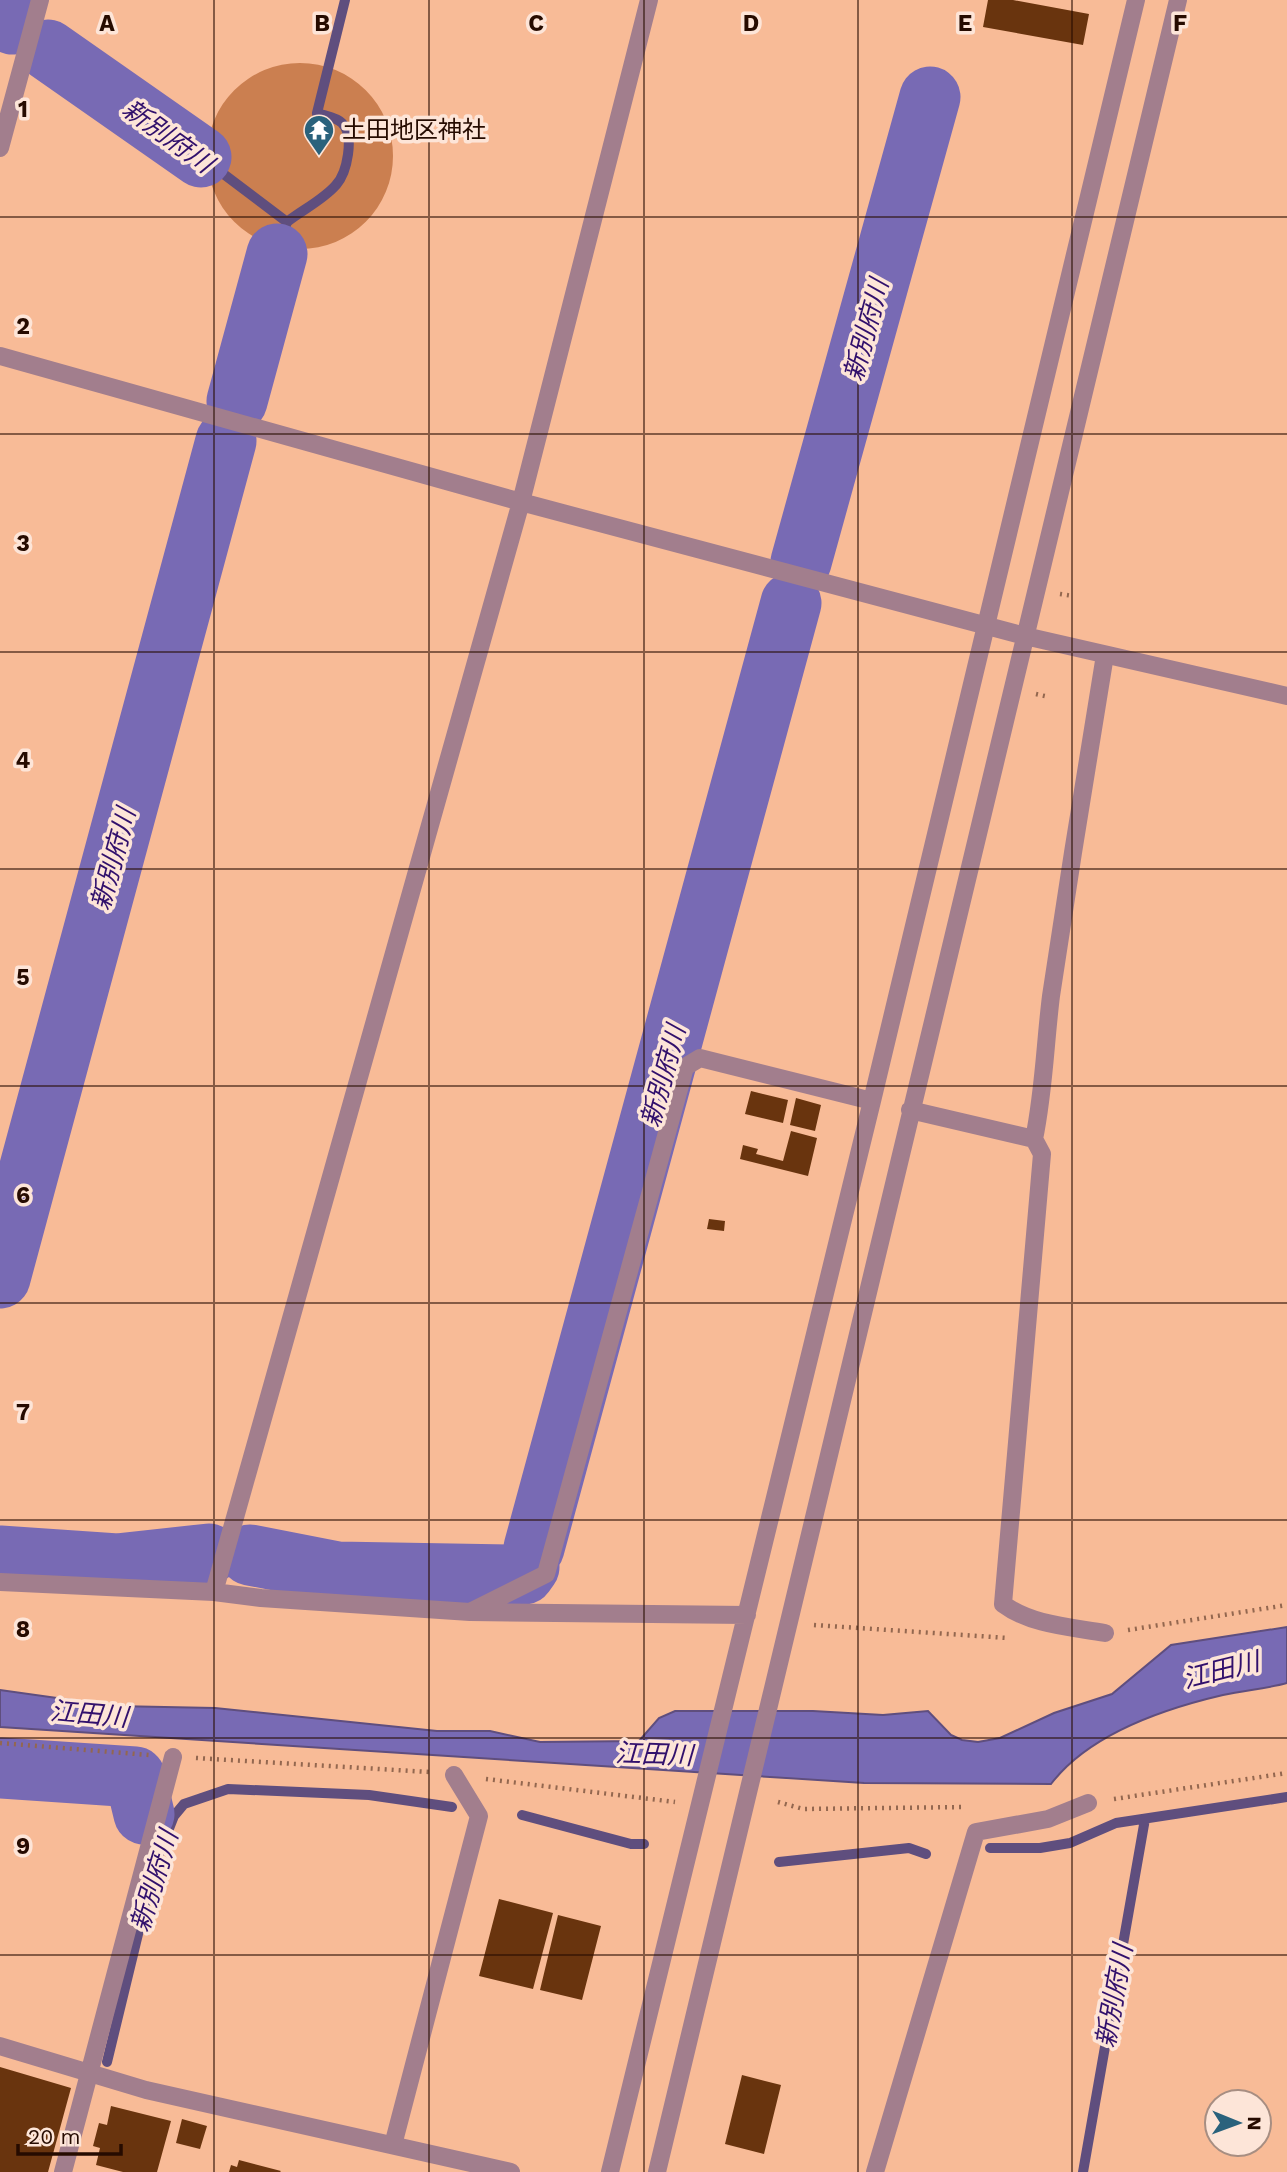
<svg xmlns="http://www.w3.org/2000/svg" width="1287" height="2172" viewBox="0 0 1287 2172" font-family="'Work Sans','Noto Sans JP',sans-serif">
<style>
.forest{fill:#cb7f50}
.water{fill:#786ab4;stroke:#5f4e7e;stroke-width:2}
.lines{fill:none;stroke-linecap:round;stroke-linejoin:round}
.stream{stroke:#5f4e7e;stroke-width:10}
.river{stroke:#786ab4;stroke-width:61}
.building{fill:#69340e}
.path{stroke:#93674f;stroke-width:4.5;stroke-dasharray:2 5;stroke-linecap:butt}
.minor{stroke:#a27e8d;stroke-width:18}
.grid{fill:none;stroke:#260b00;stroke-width:2;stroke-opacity:0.55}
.labels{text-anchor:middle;stroke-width:7;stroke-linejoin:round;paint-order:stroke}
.poi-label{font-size:24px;fill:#260b00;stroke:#fde5d8;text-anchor:start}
.water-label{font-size:26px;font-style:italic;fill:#31106c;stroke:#fde5d8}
.grid-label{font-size:23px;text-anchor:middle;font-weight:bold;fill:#260b00;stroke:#fde5d8;stroke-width:7;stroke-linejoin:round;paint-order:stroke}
</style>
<rect width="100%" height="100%" fill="#f8bb97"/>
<path class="forest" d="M207 156a93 93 0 1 1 186 0a93 93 0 1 1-186 0Z"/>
<path class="water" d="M1287 1627V1683C1266 1689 1244 1690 1223 1695 1163 1709 1089 1734 1051 1784L864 1783 0 1727V1690L114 1706 215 1708 437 1731H490L540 1742 639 1741 659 1718 675 1711H813L883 1715 928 1711 951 1735 962 1740 978 1742 1000 1738 1054 1713 1112 1694 1171 1645Z"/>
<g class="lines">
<path class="stream" d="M201 157 287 222 277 254
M287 222C302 210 323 200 336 185 347 173 355 136 342 123 336 117 325 116 317 113L345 0
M522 1815 631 1844H644
M990 1848H1040L1070 1843 1116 1823 1287 1797
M779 1862 909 1848 926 1854
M107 2062 155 1864 174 1816 184 1804 228 1789 369 1795 452 1807
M1083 2172 1145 1819"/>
<path class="river" d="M0 16 12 24
M48 50 201 157
M237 401 277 254
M801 562 930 97
M0 1278 226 441
M534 1548 791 603
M250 1555 337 1572 517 1575 524 1574 529 1567
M0 1556 117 1564 209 1554
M0 1768 135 1777 144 1814"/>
</g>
<path class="building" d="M988 0H1013L1089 14 1083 45 983 27Z
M751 1091 788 1100 783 1123 745 1114Z
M796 1098 821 1105 815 1131 790 1125Z
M791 1131 817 1138 808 1176 740 1159 743 1145 758 1149 756 1154 783 1161Z
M709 1219 725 1221 724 1231 707 1229Z
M499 1899 553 1913 533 1989 479 1976Z
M558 1915 601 1926 582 2000 540 1990Z
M0 2067 71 2088 48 2172H0Z
M742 2075 781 2085 764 2154 725 2144Z
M111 2106 171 2121 157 2172H123L96 2165 100 2148 93 2146 99 2123 107 2125Z
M182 2119 207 2126 200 2149 176 2143Z
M239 2160 281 2171 280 2172H229L231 2165 237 2167Z"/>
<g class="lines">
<path class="path" d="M1060 594 1073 596
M1036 694 1049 697
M814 1625 1008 1638
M1128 1630 1287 1605
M0 1743 149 1755
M196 1758 429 1772
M486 1779 675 1802
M1114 1799 1287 1773
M778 1802 803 1809 965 1807"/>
<path class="minor" d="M0 148 40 0
M0 356 521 502 1025 636 1287 696
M910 1110 1034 1139 1042 1154 1003 1604C1031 1625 1071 1627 1105 1633
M1034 1139C1044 1091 1045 1044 1051 996 1068 882 1086 769 1105 655
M0 1582 214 1592 261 1598 470 1612 747 1615
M214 1592 521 502 649 0
M470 1612 546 1574 685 1067 700 1058 872 1101
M0 2046 146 2090 511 2172
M393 2145 479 1816 454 1775
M63 2172 173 1757
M610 2172 872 1101 1136 0
M657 2172 1178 0
M875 2172 976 1832 1048 1819 1088 1803"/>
</g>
<path class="grid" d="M214 0V2172M429 0V2172M644 0V2172M858 0V2172M1072 0V2172M0 217H1287M0 434H1287M0 652H1287M0 869H1287M0 1086H1287M0 1303H1287M0 1520H1287M0 1738H1287M0 1955H1287"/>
<defs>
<g id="temple-pin" transform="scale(1.575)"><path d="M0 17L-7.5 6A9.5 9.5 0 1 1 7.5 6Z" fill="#2a627c" stroke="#fde5d8"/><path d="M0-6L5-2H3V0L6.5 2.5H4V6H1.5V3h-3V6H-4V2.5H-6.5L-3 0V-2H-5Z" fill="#fff"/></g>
</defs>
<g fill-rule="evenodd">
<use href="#temple-pin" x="319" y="130"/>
</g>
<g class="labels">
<g class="poi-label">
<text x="342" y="138">土田地区神社</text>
</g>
<g class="water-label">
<text transform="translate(168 136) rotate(36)" y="9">新別府川</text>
<text transform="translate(866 330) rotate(-75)" y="9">新別府川</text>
<text transform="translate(113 859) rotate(-75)" y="9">新別府川</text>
<text transform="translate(663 1076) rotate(-75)" y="9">新別府川</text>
<text transform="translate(1221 1670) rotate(-14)" y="9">江田川</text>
<text transform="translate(89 1714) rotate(5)" y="9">江田川</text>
<text transform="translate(654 1754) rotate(2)" y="9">江田川</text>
<text transform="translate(154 1881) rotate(-73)" y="9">新別府川</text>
<text transform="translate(1114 1996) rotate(-80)" y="9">新別府川</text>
</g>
</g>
<g class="grid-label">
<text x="107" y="31">A</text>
<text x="322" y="31">B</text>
<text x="536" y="31">C</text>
<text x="751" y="31">D</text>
<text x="965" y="31">E</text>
<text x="1180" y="31">F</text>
<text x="23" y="117">1</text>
<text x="23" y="334">2</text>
<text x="23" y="551">3</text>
<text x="23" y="768">4</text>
<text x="23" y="985">5</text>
<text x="23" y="1203">6</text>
<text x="23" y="1420">7</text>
<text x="23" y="1637">8</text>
<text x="23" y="1854">9</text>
</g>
<g transform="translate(1238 2123) rotate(91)"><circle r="33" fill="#fde5d8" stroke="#a78e82" stroke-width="2"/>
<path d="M0-5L12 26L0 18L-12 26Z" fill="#2a627c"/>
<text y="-10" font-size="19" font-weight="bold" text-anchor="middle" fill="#260b00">N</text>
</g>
<path d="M18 2144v10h103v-10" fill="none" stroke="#260b00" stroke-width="3.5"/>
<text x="28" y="2144" font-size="21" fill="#260b00" stroke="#fde5d8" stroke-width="5" paint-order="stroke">20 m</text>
</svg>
